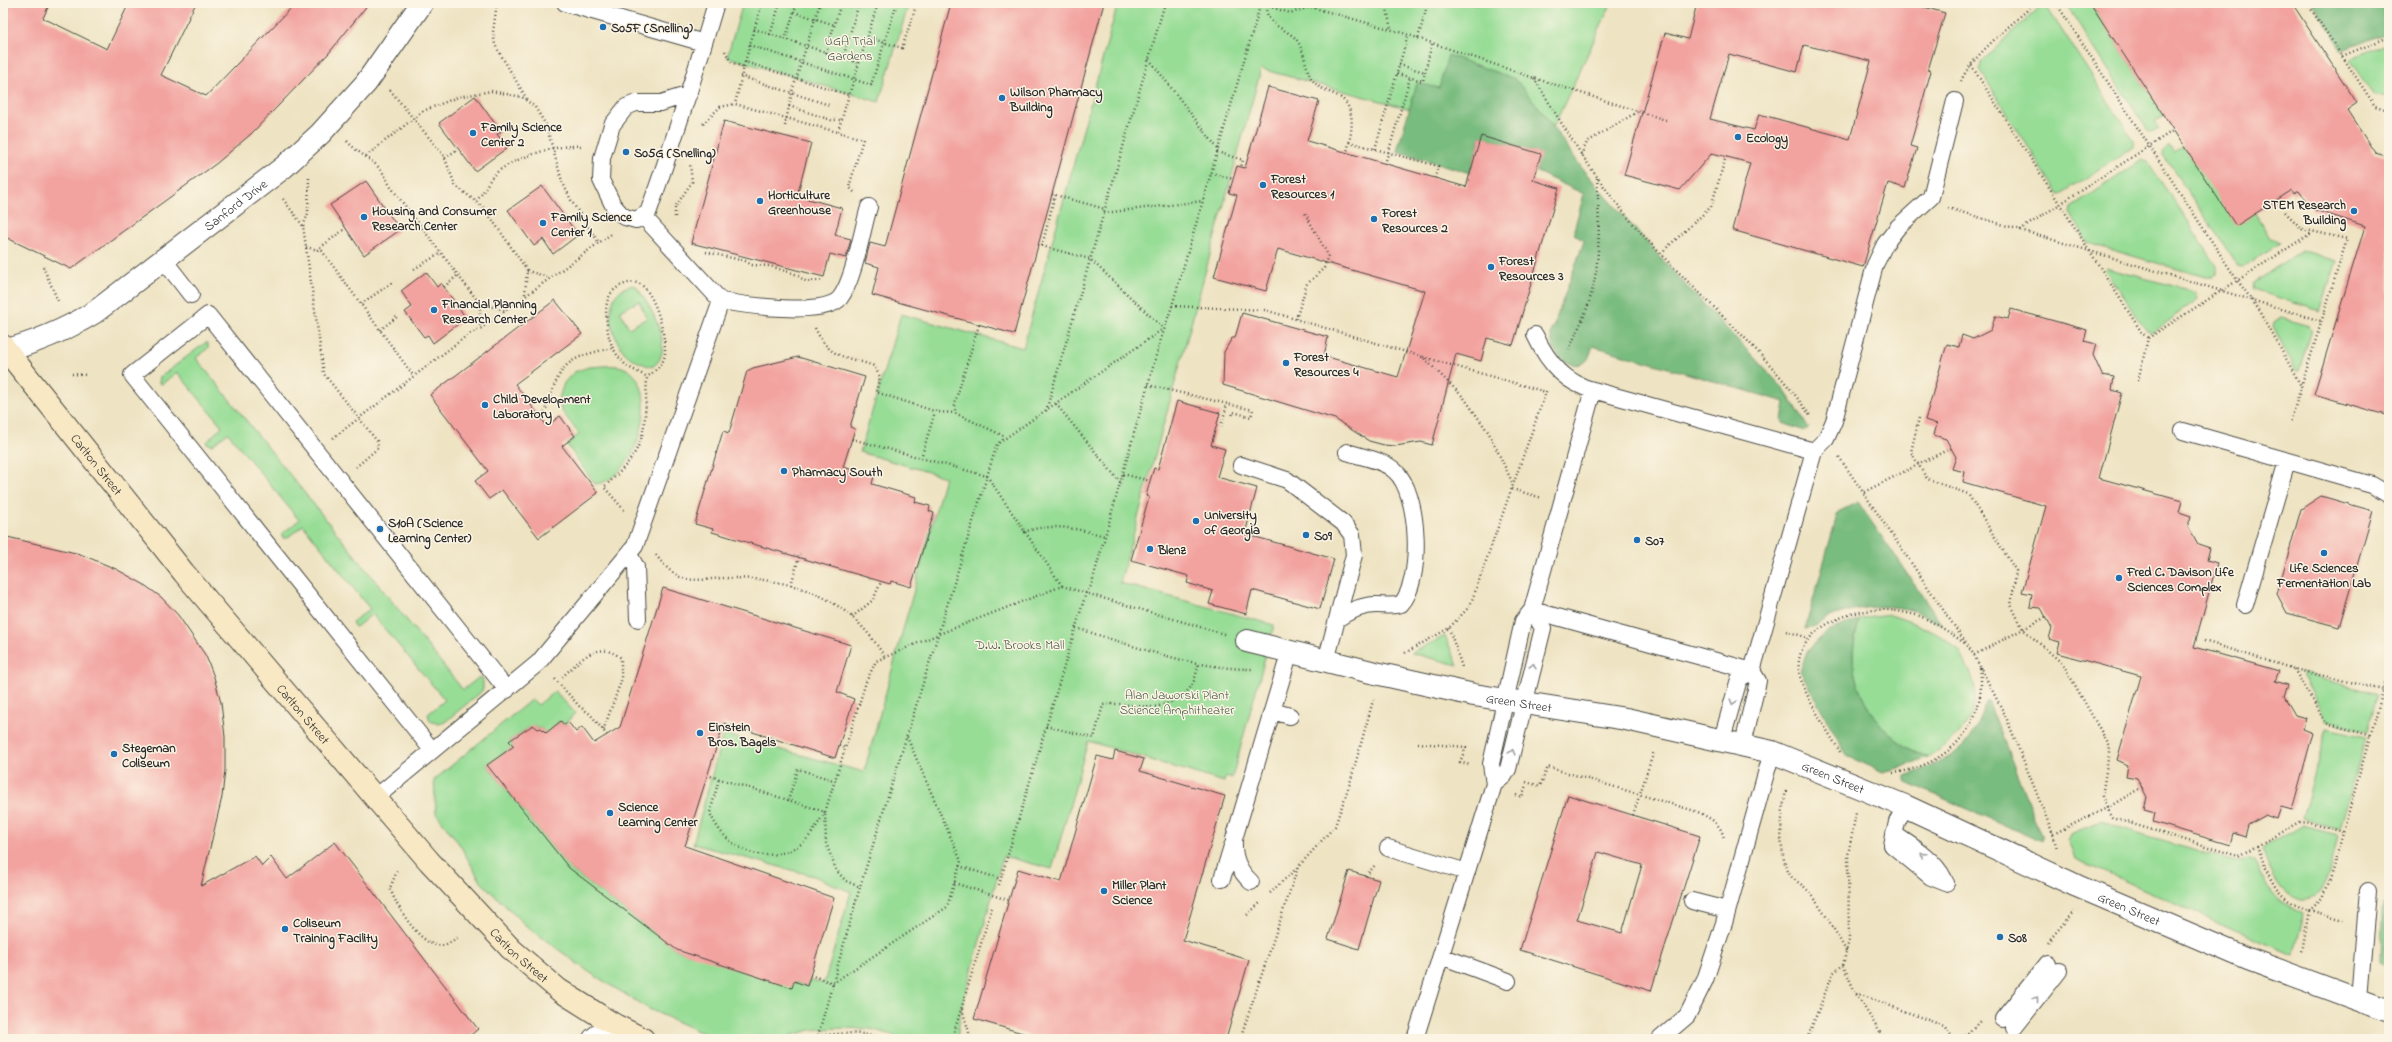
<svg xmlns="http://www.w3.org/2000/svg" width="2392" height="1042" viewBox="0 0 2392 1042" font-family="'Indie Flower',sans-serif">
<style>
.green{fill:#97dd96;stroke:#618460;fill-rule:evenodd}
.forest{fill:#79bc7f;stroke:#527455}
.building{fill:#f2a29f;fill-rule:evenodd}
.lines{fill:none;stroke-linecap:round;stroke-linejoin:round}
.lane-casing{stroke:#484742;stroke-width:18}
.street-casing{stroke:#484742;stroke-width:24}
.secondary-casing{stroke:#484742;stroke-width:24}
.path{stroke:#484742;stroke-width:2.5;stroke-dasharray:1 3;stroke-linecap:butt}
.lane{stroke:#fff;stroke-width:16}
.street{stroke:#fff;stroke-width:22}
.secondary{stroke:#f8e8c3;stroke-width:22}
.path-bridge{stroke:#484742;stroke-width:2.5;stroke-dasharray:1 3;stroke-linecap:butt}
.oneway{stroke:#a0a0a0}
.poi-dot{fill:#1f6fb2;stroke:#fcf5e5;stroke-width:1.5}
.labels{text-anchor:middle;stroke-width:3;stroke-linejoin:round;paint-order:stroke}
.poi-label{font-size:13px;font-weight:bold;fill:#2b2b2b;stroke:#fcf5e5;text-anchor:start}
.park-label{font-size:13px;fill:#465846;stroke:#fcf5e5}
.street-label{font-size:13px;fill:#2b2b2b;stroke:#fcf5e5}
</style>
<rect width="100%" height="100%" fill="#fcf5e5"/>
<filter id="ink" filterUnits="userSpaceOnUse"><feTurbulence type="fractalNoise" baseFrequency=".025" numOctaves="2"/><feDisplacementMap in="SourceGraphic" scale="8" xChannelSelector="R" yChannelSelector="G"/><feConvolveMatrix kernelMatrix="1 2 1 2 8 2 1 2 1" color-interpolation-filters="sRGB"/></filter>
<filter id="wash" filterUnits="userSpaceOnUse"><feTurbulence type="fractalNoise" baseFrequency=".012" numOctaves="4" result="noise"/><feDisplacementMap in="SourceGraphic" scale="16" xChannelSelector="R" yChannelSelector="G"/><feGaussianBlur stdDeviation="0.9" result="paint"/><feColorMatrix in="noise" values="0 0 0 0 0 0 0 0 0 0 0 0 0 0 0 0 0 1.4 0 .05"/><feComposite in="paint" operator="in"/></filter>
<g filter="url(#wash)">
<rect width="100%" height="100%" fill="#eee3c2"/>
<path class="green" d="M743 3H909L879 102 727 57Z
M1118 3 1611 4 1545 145 1261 69 1120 583 1274 625 1232 778 1226 776 1224 782 1088 741 1052 869 1003 856 961 1010 957 1039H906L871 1029 838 1028 810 1030 780 1039H716L649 1009 589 972 525 925 481 882 460 845 436 813 434 780 532 699 538 705 555 691 575 713 564 725 560 721 546 733 541 728 538 729 533 725 509 741 514 746 487 765 569 868 677 950 807 986 809 981 824 983 851 892 814 876 693 844 723 734 864 772 945 477 860 452 901 314 1023 348Z
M2065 3H2090L2164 115 2155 121 2159 128 2151 132 2148 131Z
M2043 4 2046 6 2134 141V147L2061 194 2057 193 1980 70 1981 62Z
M2389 43V94L2386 96H2375L2350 61 2354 57Z
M2169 145 2174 152 2184 146 2255 213 2270 238 2279 243 2244 267 2238 266 2163 155 2162 152Z
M2142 160 2148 162 2217 266V273L2213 277H2205L2088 243 2070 213 2071 208Z
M2301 250 2337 261 2320 311 2253 290 2254 283Z
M2106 268 2196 292 2198 299 2151 333 2148 332 2105 270Z
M635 285C649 302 678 352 652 367 643 364 631 360 625 353 608 334 601 288 635 285ZM639 301 647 318 629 328 620 311Z
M2281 318 2309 326 2312 330 2299 371H2296L2273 326 2274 322Z
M205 343H208V348L196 358 443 665 463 690 478 678 483 679V689L480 693 445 722 439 724 430 721 428 714 445 700 372 614 356 627 354 626 352 622 370 609 303 525 287 538H283L282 534 299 520 228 433 212 445 206 443 222 426 177 372 162 384 159 383 160 377Z
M589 367C598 367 613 364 622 367 666 382 638 481 595 484L567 445 579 434 561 410 559 398 564 383 574 372Z
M1890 615C1912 622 1941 632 1958 650 1962 654 1965 663 1968 668 1989 708 1961 738 1928 757 1887 743 1853 700 1853 656 1853 644 1857 631 1859 619Z
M1445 636 1458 665 1411 653Z
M2301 673 2377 694 2368 732 2327 720Z
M2327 728 2366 737 2340 829 2302 819Z
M2101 820 2147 837 2236 862 2248 859 2254 862 2268 888 2278 900 2303 913 2302 923 2293 955 2075 859 2068 841 2071 834Z
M2302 826 2338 835C2334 853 2331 873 2322 889 2318 895 2311 899 2304 899 2280 899 2270 871 2263 851L2265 847Z"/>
<path class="forest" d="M2312 3H2389V32L2343 50Z
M1448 55 1515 79 1542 111 1584 171 1677 276 1783 388 1809 428 1804 431 1783 423 1782 420 1785 402 1593 346C1591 350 1590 357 1587 360 1579 370 1563 362 1557 354 1552 348 1551 340 1551 333L1584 241 1575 235 1574 230 1584 194 1535 171 1540 154 1481 136 1470 173 1397 151 1417 83 1439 88Z
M1858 502 1942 625C1933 620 1923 614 1914 611 1889 603 1859 607 1835 615 1823 619 1821 626 1805 629L1838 512Z
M1859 619C1857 631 1853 644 1853 656 1853 700 1887 743 1928 757L1902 767 1883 772 1847 756 1800 671 1807 651 1828 631Z
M1988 700 2042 838 2041 841 1906 782V776C1930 767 1962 756 1974 731 1980 721 1981 709 1988 700Z
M2389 903V968L2381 962 2382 910 2383 905Z"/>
<g id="blocks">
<path class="building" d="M3 3H50L43 18 107 49 129 3H196L161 75 206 96 296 3H369L329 53 251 134 217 163 71 269 3 236Z
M951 3H1104L1014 334 872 295 879 267 865 263 870 243 885 247Z
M1697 3H1910L1945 13 1928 70 1931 71 1910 146 1917 148 1905 188 1888 183 1863 267 1732 230 1750 163 1712 153 1680 190 1624 175 1665 33 1688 39ZM1804 45 1871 61 1850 139 1759 114 1754 130 1710 119 1729 54 1797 72Z
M2090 3H2292L2357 103 2347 110 2375 153 2389 157V416L2314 394 2365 226 2312 209 2299 191 2294 194 2292 190 2236 226Z
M1268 87 1319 101 1307 141 1466 187 1481 136 1541 154 1533 180 1559 188 1513 345 1487 338 1481 361 1456 354 1432 445 1421 442 1395 446 1384 445 1369 441 1335 419 1223 385 1224 352 1232 338H1235L1242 313 1328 337 1324 356 1398 377 1425 291 1278 249 1266 291 1214 277 1237 195 1229 193 1237 166 1245 168Z
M475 96 501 132 497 134 507 148 475 171 439 123Z
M724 121 811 143 797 196 842 208 835 235 851 239 846 258 830 254 824 277 691 243Z
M366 181 400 230 364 255 330 205Z
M542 186 578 235 553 254 543 239 534 246 508 210Z
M426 272 437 287 441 283 466 318 433 343 428 335 424 337 405 312 412 307 401 291Z
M555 300 582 334 515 384 547 426 560 416 575 436 562 446 598 493 539 538 502 490 489 499 475 481 488 471 430 395Z
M2011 309 2087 330 2084 341 2096 344 2093 355 2102 375 2114 377 2112 390 2122 393 2099 478 2182 501 2179 512 2191 516 2188 526 2198 544 2210 548 2207 560 2217 563 2194 647 2279 671 2275 681 2288 685 2284 696 2295 715 2306 718 2303 729 2313 733 2292 810 2281 807 2277 819 2266 815 2248 825 2245 837 2233 833 2230 845 2153 822 2155 812 2144 809 2147 797 2137 778 2126 776 2128 765 2117 760 2141 676 2057 653 2060 642 2049 639 2052 628 2041 608 2030 607 2032 594 2022 592 2046 506 1963 482 1965 472 1952 469 1956 457 1946 439 1934 435 1937 424 1925 420 1947 344 1959 347 1962 335 1973 339 1991 330 1995 316 2008 319Z
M798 357 865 377 850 427 855 429 843 467 874 476 872 484 916 497 915 502 930 506 929 511 934 513 911 587 891 581 890 584 712 532 713 529 695 524 723 431 729 433 747 371 753 368Z
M1177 401 1220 413 1211 445 1225 449 1217 477 1257 488 1245 534 1334 559 1320 609 1252 590 1246 614 1209 604 1213 591 1187 583 1189 576 1131 560 1149 497 1146 496 1150 481 1154 468 1158 469Z
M2321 496 2373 511 2339 627 2287 613 2277 594 2301 509Z
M3 536 80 554 116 569 143 584 161 597 178 615 206 656 214 677 221 703 225 737V770L222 797 201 886 255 856 262 866 271 857 287 879 335 842 478 1029 466 1039H3Z
M663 588 851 645 837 692 854 699 835 758 724 723 685 846 834 898 807 986 794 981 792 988 677 950 569 868 487 765 514 746 509 741 533 725 538 729 541 728 546 733 561 721 564 725 568 722 576 732 582 727 594 743 620 727Z
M1115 751 1144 759 1140 771 1225 796 1183 940 1249 960 1226 1039H1043L974 1019 1018 869 1061 882 1097 756 1113 760Z
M1568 795 1700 836 1651 991 1520 950ZM1598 852 1642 865 1622 933 1577 920Z
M1349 871 1379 880 1359 949 1328 939Z"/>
</g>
</g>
<g filter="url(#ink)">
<use href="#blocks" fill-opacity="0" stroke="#484742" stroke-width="1"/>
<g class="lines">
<g class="lane-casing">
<path id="lane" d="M565 3 704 43
M689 94 661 103H636L626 107 612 125 602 158 601 180 613 205 620 213 625 217 636 220 648 213C673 144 695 74 716 3
M163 259 191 295
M721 301C744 305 825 317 840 298 854 280 862 230 869 207
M1535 335C1547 361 1564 383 1593 390
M2183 431 2372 485 2389 495
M1814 451 1826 439 1834 421 1875 265 1885 244 1898 227 1931 197 1955 101
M1241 465 1287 480 1343 523 1352 535 1354 555 1326 661
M629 554 636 567 638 619
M2245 605 2287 461
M1532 610 1752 671 1758 681 1743 744
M1337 619C1349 611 1361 605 1376 605 1385 605 1392 607 1401 604 1423 581 1420 493 1395 471 1384 460 1361 457 1347 452
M1272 711 1290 716
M432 750 132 375 208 315 507 690
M1494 784 1504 776 1508 769 1543 628 1532 610
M375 798 538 663 635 546 721 301 644 217
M1905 806 1897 822 1892 845 1931 877 1946 883
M1894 834C1912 846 1934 859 1944 879
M1388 848 1467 872
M1222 879 1232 846
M1251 882C1238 870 1233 857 1234 839L1290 651
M1692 901 1727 910
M1441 956 1508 981
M2359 999 2368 891
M2003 1019 2048 963
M2014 1028 2059 971
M1415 1039 1494 784 1491 764 1523 621 1532 610 1593 390 1814 451 1752 671 1739 679 1722 739
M1660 1039 1687 1016 1705 980 1724 923 1772 752"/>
</g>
<g class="street-casing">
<g id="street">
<path id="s1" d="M3 351C35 343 67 329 95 312L284 167 320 134 366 83 422 3"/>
<path id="s2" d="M1247 641 1371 672 1474 695 1626 719 1772 752 1905 806 2077 886 2248 959 2389 1011"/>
<path d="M594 1039 613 1024"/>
</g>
</g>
<g class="secondary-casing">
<g id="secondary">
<path id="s3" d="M3 346 184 573 429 861 511 949 559 990 613 1024 643 1039"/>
</g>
</g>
<path class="path" d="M497 3 493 32 495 45 528 101
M762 3 745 62 849 95 878 3
M861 3 877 8
M1386 3 1391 30
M2056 3 2237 280 2260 311 2301 386
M2307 3 2375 106 2389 110
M1261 4 1290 13 1311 7 1403 33 1534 78 1666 120
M1266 6C1266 25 1283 27 1295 38 1304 47 1305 67 1311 78 1318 88 1325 90 1336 95 1359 106 1351 134 1347 152
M794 12 835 25
M754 29 859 63
M770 35 780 3
M867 37 902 48 917 3
M1418 38 1428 3
M785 40 797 3
M749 45 871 85 897 3
M725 51 731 62 743 67
M826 53 841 3
M2342 56 2389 37
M843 58 859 3
M1149 59 1218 149
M745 62 735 104 863 139 849 187 854 192
M1399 65 1425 72
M1971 65 2142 333 2148 338
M1397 74 1423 81 1432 43
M740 76 829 105
M1534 78C1567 133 1600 187 1643 235 1698 296 1764 348 1811 417
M1961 81C1972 55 2014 23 2035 3
M390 90 444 156 455 185 484 208 527 270 525 294
M789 106 831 120H841
M703 124 720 107 735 104
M2387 124H2389
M785 126 792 92 820 3
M838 131 849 95
M347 141C364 160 378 158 390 186L480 304V328
M1349 142 1438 166 1435 178
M1375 149 1408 35
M1217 152 1243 160 1241 167
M1581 155 1587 142 1637 112
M366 156 423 111 458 97 491 91 522 97 535 107 546 125 562 181 572 202 599 243
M445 158 458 149
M1211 173 1233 179
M1052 194 1105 209
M283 199 303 226 324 374 377 441 378 448 356 467
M476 201C484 193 487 182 495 174 512 158 558 144 581 146
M1948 208 2321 321
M2285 212 2302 229 2347 239 2290 423
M1104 213 1203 201
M675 217V207L692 182 690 164
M303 226 308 214 309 177
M2020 230 2174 130
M1038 245 1090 259 1164 329
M1042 246 1055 195
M306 247 322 251 413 375
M317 250 346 228
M706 252 745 261 752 265 770 266 795 274 807 282 824 280
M1661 253 1711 207 1726 156
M43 267 59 303
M414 269 441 253
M527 271 549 277
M444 287 458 275
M361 304 393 282
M480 304 505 310
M1172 306 1265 310 1423 357 1464 398 1489 433 1513 484
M1296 319 1307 284 1324 268 1328 255 1305 213
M979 325 955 402V413L1006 437
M815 328C830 360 844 355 874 366L880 377 876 392 937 412 955 413
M380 330 398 316
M2148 338 2313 232
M1569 350C1575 335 1583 320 1588 305 1602 263 1599 220 1597 176
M1423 357 1546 392
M72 374 88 375
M2138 381 2148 338
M1148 385 1253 410 1251 417 1233 412 1232 418
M1056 404 1120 482
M1046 411 1165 3
M1919 418 1911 452 1927 479 1968 494 2016 571 2011 605 2023 629 2063 664 2110 747 2102 796 2107 808 2053 834
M542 420C561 369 556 359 613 348
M1221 427 1227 404
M333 438 469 334 480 329 611 234
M852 439 987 476 1062 586 939 634 876 661 866 682 825 812 826 843 836 870 846 881 860 887
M1839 457 1974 655 2006 717 2053 834 2057 849
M921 458 935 412
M1123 474 1150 481
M1512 489 1542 498
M1864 492 1951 448
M624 510 604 487C649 447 644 433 647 377 640 372 629 369 624 363 613 352 608 339 607 324 606 315 605 306 609 297 613 287 630 279 640 284 652 291 661 320 663 333 667 357 667 362 647 377
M1024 532C1051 522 1079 529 1105 536
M656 555C662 563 669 571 678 576 693 584 715 577 732 578 798 579 849 598 884 656
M791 585 800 554
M1062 586 1224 634
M852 617 873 600 881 582
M1076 628C1132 645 1192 669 1252 669
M1449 628 1462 667
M1786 631 1809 638
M2204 641 2294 669 2383 690
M1405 653 1449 628 1470 606 1547 389
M1974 655 2046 617
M2294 669 2326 723 2372 736
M562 677C581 660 597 639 621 658V681L603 731
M555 679 579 706 590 714 607 735
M1046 726 1094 738 1103 705C1119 702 1132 706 1149 707 1162 708 1187 697 1193 683 1196 677 1197 669 1199 663
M1418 743 1466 747 1460 762 1470 765
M839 746 846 748
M1840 752C1828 731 1802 693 1799 671 1794 632 1844 611 1877 610 1890 609 1903 612 1916 615 1933 620 1951 634 1966 644
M1893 773C1948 766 1988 725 1980 667
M707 775C746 787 786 799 825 812 818 823 812 836 801 844 766 868 725 850 710 813L719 779
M1526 782 1540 786 1548 767 1698 812C1712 819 1721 824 1724 839
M2142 787 2107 808 2113 818 2238 856 2257 846C2270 877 2274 900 2309 910L2302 952
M1786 791C1781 815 1777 853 1790 875 1794 881 1804 885 1808 891 1823 910 1835 930 1846 951
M1516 795 1522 797 1526 785
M788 801 798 769 836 781
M1633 815 1654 751
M2257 846 2299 822 2305 821 2343 831
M959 866 1001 879
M397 871 390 888C395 904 418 942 436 945 445 947 451 942 458 937
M1366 876 1375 865
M954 883 1008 900
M999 885 1086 593 1091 586 1160 342 1172 306 1261 3
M1270 893 1297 868
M2309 910 2344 920
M2309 910 2322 898 2332 871 2389 670
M1247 915 1261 902
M2048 942 2074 911
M1843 965 1849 940 1848 855 1856 813
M810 975 833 983 947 907 961 861 907 737
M1856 993 1944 1026 1954 1039
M962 1009 971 1039
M1572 1035 1583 1039
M806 1039C834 1032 862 1031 889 1039
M817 1039 860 887 997 444 1163 329
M952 1039 992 907
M1018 1039 1020 1032
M1240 1039 1298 867 1335 826 1350 783 1374 697
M1807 1039 1833 973 1843 965 1855 992 1884 1039
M1962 1039 1981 1020"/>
<use href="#lane" class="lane"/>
<use href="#street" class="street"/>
<use href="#secondary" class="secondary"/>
<path class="path-bridge" d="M1385 164 1410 78"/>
</g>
<defs><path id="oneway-chevron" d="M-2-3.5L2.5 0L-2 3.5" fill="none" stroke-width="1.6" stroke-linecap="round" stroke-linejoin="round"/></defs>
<g class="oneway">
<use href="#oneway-chevron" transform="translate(1533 666) rotate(-76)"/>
<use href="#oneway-chevron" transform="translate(1733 702) rotate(106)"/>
<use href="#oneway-chevron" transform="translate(1512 752) rotate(-75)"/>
<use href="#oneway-chevron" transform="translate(1923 855) rotate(-138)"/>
<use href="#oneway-chevron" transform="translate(2036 999) rotate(-52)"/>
</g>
</g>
<g class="poi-dot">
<circle cx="603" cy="27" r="4"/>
<circle cx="1002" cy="98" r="4"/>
<circle cx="473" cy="133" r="4"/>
<circle cx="1738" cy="137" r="4"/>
<circle cx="626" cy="152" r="4"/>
<circle cx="1263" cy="185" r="4"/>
<circle cx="760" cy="201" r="4"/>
<circle cx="2354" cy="211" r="4"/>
<circle cx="364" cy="217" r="4"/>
<circle cx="1374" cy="219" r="4"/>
<circle cx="543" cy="223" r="4"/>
<circle cx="1491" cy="267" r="4"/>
<circle cx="434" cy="310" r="4"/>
<circle cx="1286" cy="363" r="4"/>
<circle cx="485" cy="405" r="4"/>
<circle cx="784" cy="471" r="4"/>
<circle cx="1196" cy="521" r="4"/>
<circle cx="380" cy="529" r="4"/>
<circle cx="1306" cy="535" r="4"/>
<circle cx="1637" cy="540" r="4"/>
<circle cx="1150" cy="549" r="4"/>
<circle cx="2324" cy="553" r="4"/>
<circle cx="2119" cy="578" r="4"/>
<circle cx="700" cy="733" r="4"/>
<circle cx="114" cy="754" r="4"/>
<circle cx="610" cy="813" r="4"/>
<circle cx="1104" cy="891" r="4"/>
<circle cx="285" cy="929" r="4"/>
<circle cx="2000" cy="937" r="4"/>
</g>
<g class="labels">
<g class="poi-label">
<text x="611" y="32">S05F (Snelling)</text>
<text x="1010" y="96">Wilson Pharmacy<tspan x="1010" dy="15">Building</tspan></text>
<text x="481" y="131">Family Science<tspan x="481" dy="15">Center 2</tspan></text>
<text x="1746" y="142">Ecology</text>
<text x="634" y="157">S05G (Snelling)</text>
<text x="1271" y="183">Forest<tspan x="1271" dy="15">Resources 1</tspan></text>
<text x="768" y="199">Horticulture<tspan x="768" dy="15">Greenhouse</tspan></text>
<text x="2346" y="209" text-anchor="end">STEM Research<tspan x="2346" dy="15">Building</tspan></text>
<text x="372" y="215">Housing and Consumer<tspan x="372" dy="15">Research Center</tspan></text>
<text x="1382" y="217">Forest<tspan x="1382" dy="15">Resources 2</tspan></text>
<text x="551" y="221">Family Science<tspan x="551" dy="15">Center 1</tspan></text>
<text x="1499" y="265">Forest<tspan x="1499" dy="15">Resources 3</tspan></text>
<text x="442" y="308">Financial Planning<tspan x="442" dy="15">Research Center</tspan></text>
<text x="1294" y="361">Forest<tspan x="1294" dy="15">Resources 4</tspan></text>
<text x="493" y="403">Child Development<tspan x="493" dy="15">Laboratory</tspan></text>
<text x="792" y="476">Pharmacy South</text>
<text x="1204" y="519">University<tspan x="1204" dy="15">of Georgia</tspan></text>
<text x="388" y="527">S10A (Science<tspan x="388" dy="15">Learning Center)</tspan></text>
<text x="1314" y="540">S09</text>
<text x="1645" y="545">S07</text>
<text x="1158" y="554">Blenz</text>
<text x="2324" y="572" text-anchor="middle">Life Sciences<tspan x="2324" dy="15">Fermentation Lab</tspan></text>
<text x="2127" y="576">Fred C. Davison Life<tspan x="2127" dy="15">Sciences Complex</tspan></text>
<text x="708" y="731">Einstein<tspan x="708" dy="15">Bros. Bagels</tspan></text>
<text x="122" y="752">Stegeman<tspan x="122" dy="15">Coliseum</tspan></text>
<text x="618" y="811">Science<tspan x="618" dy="15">Learning Center</tspan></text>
<text x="1112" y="889">Miller Plant<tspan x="1112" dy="15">Science</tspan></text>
<text x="293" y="927">Coliseum<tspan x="293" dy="15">Training Facility</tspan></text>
<text x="2008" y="942">S08</text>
</g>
<g class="park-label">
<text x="850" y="45">UGA Trial<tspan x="850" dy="15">Gardens</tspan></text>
<text x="1020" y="649">D.W. Brooks Mall</text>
<text x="1177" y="699">Alan Jaworski Plant<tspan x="1177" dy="15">Science Amphitheater</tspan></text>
</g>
<g class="street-label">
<text dy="5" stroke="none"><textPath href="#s1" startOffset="277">Sanford Drive</textPath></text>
<text dy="5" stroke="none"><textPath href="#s3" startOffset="151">Carlton Street</textPath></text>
<text dy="5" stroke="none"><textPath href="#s2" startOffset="279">Green Street</textPath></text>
<text dy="5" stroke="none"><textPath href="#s3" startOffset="475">Carlton Street</textPath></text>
<text dy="5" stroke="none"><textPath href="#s2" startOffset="603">Green Street</textPath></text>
<text dy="5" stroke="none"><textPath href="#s2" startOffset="927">Green Street</textPath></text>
<text dy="5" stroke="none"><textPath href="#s3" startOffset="799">Carlton Street</textPath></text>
</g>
</g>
<rect width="2392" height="1042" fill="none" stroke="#fcf5e5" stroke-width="16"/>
</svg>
